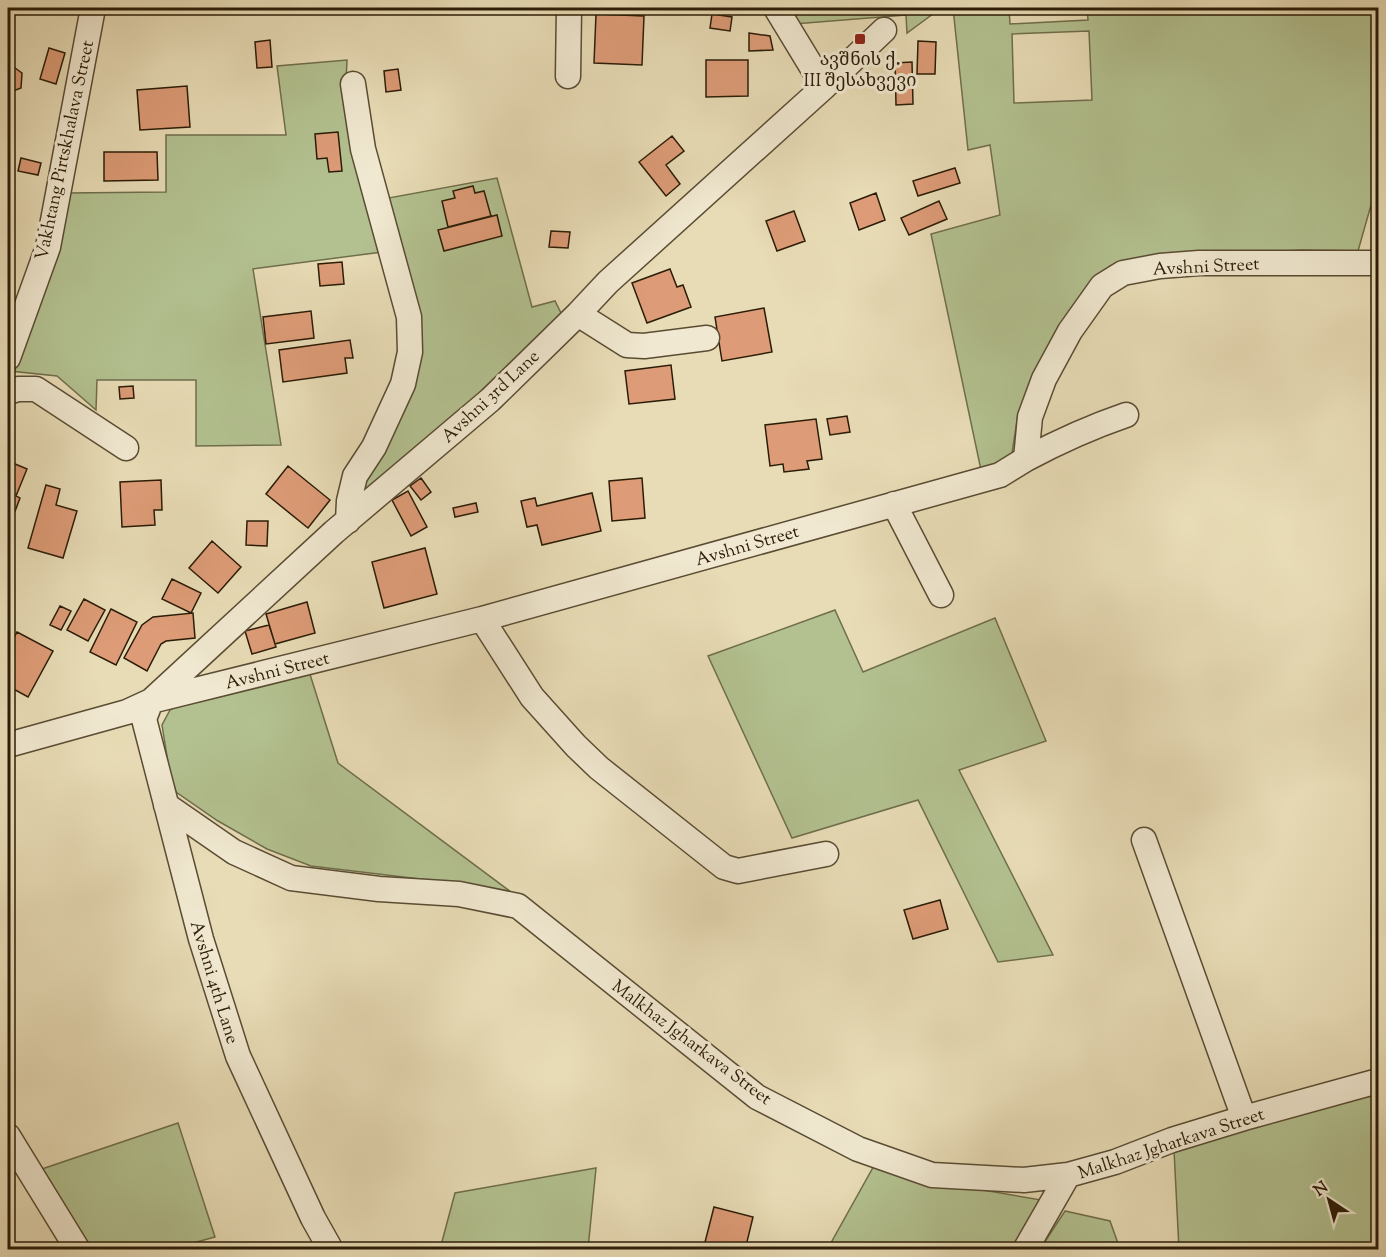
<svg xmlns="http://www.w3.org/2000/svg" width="1386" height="1257" viewBox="0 0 1386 1257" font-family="'Sorts Mill Goudy','Noto Serif Georgian',serif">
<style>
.green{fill:#b3c190;stroke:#6f6e4c;stroke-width:1.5;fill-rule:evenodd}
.building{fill:#dd9c77;stroke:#2b1c07;stroke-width:1.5}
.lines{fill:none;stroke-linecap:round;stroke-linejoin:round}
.minor-casing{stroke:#5a4c33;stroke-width:27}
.minor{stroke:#f0e8d0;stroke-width:24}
.poi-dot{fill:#8f2418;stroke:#f0e8d0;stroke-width:2}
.labels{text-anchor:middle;stroke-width:6;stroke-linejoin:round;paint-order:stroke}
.poi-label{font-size:18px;fill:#2b1c07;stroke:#f0e8d0}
.street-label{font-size:18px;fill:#2b1c07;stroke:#f0e8d0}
</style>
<rect width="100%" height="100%" fill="#e8dcb6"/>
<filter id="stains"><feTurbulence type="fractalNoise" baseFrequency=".00333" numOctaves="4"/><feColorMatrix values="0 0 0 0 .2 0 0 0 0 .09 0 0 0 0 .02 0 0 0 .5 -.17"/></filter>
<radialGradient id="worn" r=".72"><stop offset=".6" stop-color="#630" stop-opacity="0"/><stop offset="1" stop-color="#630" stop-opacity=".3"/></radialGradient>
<path class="green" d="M784 8H941L907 33 906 15 794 24Z
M953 8H1009L1010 24 1088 20 1087 8H1378V191H1375L1358 251 1302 250 1130 260 1110 266 1095 280 1018 414 1012 453 996 464 981 470 931 234 1000 215 990 145 968 150ZM1089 31 1092 100 1014 103 1012 34Z
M347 60 346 82 382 252 253 269 281 445 196 446V380H97L96 410 57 376 10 371 42 285 66 193 166 192V135H286L277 66Z
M497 178 532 307 555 301 563 317 504 376 359 501 361 484 409 387 383 199Z
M835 610 863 672 995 618 1046 741 959 770 1053 955 998 962 918 800 792 838 708 656Z
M308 668 338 763 519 898 479 886 311 866 267 849 218 821 176 792 169 769 162 725 170 710 187 700Z
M1378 1090V1249H1179L1174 1150Z
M178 1123 215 1237 171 1249H91L39 1170Z
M875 1164 930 1181 1041 1200 1013 1249 827 1250Z
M596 1168 588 1249H440L455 1193Z
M1065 1211 1110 1221 1120 1249H1040Z"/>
<path class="building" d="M596 14 644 16 642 65 594 63Z
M712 14 732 17 730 31 710 28Z
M749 33 770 36 773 50 749 51Z
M270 40 272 67 257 68 255 42Z
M918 41 936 42 935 74H917Z
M49 48 65 53 56 84 40 79Z
M706 60H748V96L706 97Z
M912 62 913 104 896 105 895 63Z
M11 65 22 73 21 88 8 93V66Z
M398 69 401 90 386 92 384 71Z
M187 86 190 127 140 130 137 90Z
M338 132 342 171 329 172 327 158 317 159 315 134Z
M672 136 684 151 666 165 680 184 666 196 639 162Z
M104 152H157L158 180 104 181Z
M21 158 41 163 38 175 18 171Z
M955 168 960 183 918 196 913 181Z
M473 186 475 193 484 191 491 216 448 227 442 201 455 198 453 191Z
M876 193 885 220 859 230 850 203Z
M939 201 947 219 909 235 901 218Z
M794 211 805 241 777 251 766 221Z
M497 215 502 236 444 251 438 230Z
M551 231 570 232 568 248 549 247Z
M342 262 344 284 320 286 318 264Z
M670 269 677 287 683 285 691 307 647 323 632 283Z
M764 308 772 352 722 361 715 317Z
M311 311 314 338 266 344 263 317Z
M350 340 353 358H345L347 373 283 382 279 350Z
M671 365 675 399 629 404 625 371Z
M133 386 134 398 120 399 119 387Z
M847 416 850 432 830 435 827 419Z
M816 419 822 459 807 461 809 469 784 472 783 464 770 466 765 425Z
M8 461 27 469 16 496 20 498 14 514 8 511Z
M288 466 330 500 308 528 266 494Z
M421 478 431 492 421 500 410 486Z
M642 478 645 518 612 521 609 481Z
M161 480 162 510H154L155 525 122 527 120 482Z
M46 485 60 489 56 505 77 511 63 558 28 548Z
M408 491 427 527 411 536 392 500Z
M592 493 601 531 542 545 537 525 527 527 521 501 535 498 537 506Z
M476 503 478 512 455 517 453 508Z
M247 521H268L267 546 246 545Z
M212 541 241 567 218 593 189 568Z
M425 548 437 594 384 608 372 562Z
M172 579 201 593 191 613 162 599Z
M84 599 105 610 88 641 67 630Z
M307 602 315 633 275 644 266 614Z
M60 606 71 611 61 630 50 625Z
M111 609 137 622 116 665 90 652Z
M193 613 195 638 166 641 161 644 147 671 124 658 142 625 153 617Z
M269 625 276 647 252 654 245 631Z
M17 632 53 651 28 697 8 686V649Z
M940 900 948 929 913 939 904 910Z
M714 1207 753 1217 745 1250H703Z"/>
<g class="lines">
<g class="minor-casing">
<path id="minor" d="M776 8 824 87
M568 76 569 8
M578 314 627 345 644 346 707 338
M8 358 48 247 93 8
M8 392 18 389H36L126 448
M1026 459C1058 442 1091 427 1126 415
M894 504 941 595
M348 521 349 501 355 476 374 447 403 384 410 352 409 317 363 149 353 84
M482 619 532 697 576 746 599 768 724 867 738 871 826 854
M8 745 127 712 151 701 482 619 1000 475 1026 459 1030 417 1044 379 1070 331 1102 286 1123 273 1160 266 1199 263H1378
M166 805 234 852 291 878 379 889 459 894 518 906 757 1097 858 1149 932 1175 1024 1180 1068 1175 1115 1162 1172 1140 1244 1118 1378 1081
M1144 840 1244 1118
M8 1136 78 1250
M331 1250 313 1218 238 1056 201 939 144 719 151 701 334 532 490 400 578 314 608 282 824 87 884 30
M1025 1250 1068 1175"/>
</g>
<use href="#minor" class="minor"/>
</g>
<rect class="poi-dot" x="854" y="33" width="12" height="12" rx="3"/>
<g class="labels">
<g class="poi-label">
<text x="860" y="65">ავშნის ქ.<tspan x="860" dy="21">III შესახვევი</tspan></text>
</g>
<g class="street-label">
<text transform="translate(64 150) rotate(-78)" y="6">Vakhtang Pirtskhalava Street</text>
<text transform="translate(1206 266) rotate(-3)" y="6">Avshni Street</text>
<text transform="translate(490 396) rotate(-43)" y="6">Avshni 3rd Lane</text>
<text transform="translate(747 545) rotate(-16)" y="6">Avshni Street</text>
<text transform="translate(277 670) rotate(-14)" y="6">Avshni Street</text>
<text transform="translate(215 982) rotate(73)" y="6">Avshni 4th Lane</text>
<text transform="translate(692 1042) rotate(37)" y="6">Malkhaz Jgharkava Street</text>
<text transform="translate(1171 1143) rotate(-18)" y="6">Malkhaz Jgharkava Street</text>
</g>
</g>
<rect width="1386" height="1257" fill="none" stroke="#e8dcb6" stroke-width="30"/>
<rect x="9" y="9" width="1368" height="1239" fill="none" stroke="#2b1c07" stroke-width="3"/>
<rect x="15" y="15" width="1356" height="1227" fill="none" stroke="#2b1c07" stroke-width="1.5"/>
<g transform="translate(1329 1200) rotate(324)" stroke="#f0e8d0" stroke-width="4.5" paint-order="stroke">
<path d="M0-4.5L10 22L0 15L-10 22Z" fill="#2b1c07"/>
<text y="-9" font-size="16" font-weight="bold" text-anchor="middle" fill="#2b1c07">N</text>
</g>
<rect width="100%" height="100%" filter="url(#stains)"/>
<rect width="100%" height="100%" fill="url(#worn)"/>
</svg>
